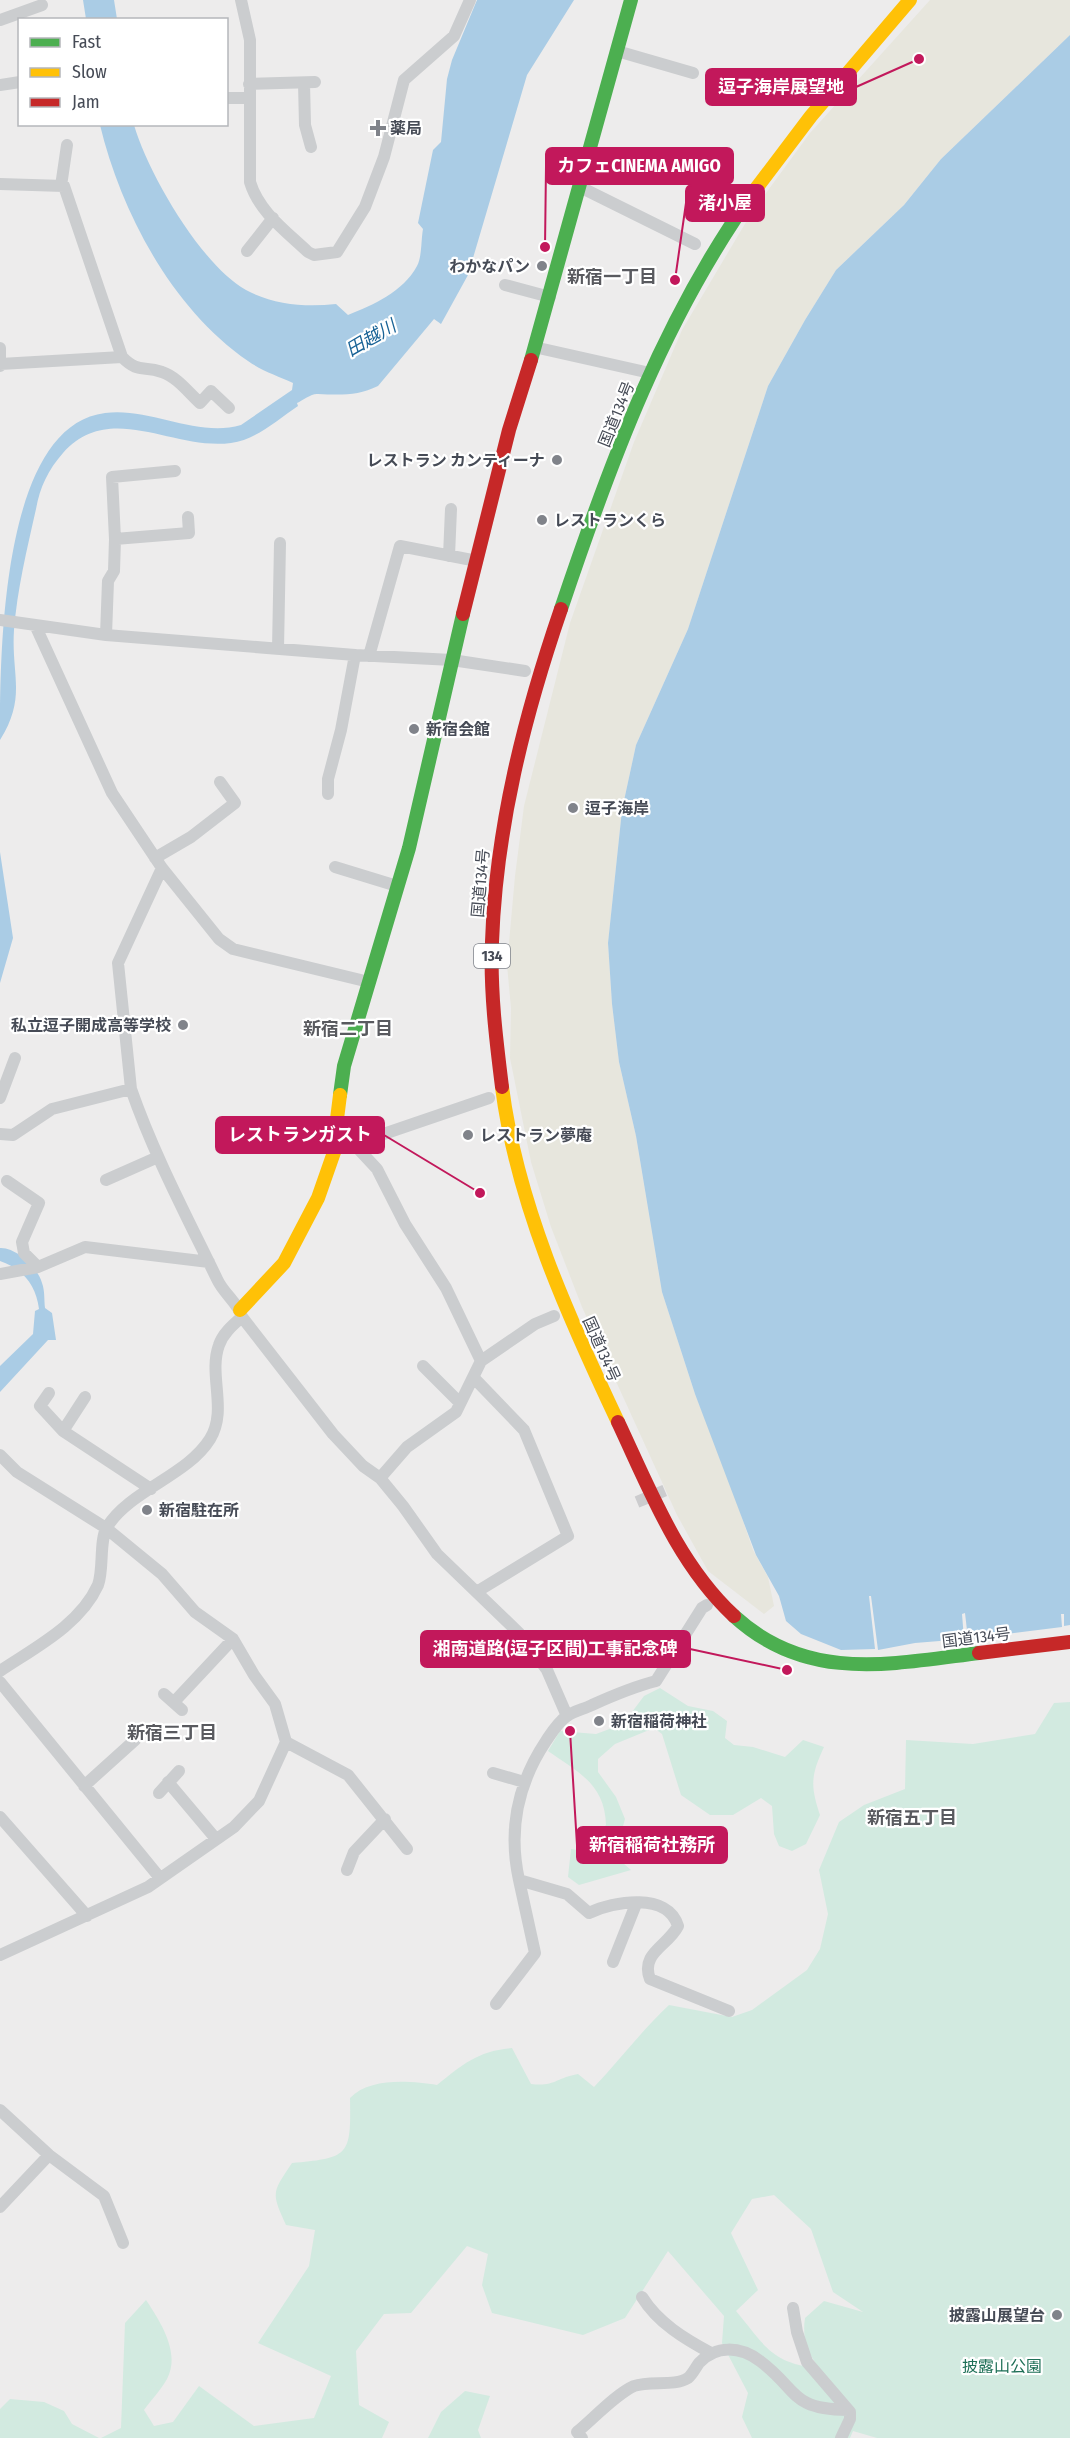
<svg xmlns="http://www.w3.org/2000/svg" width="1070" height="2438" viewBox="0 0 1070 2438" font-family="'Fira Sans Condensed','Noto Sans JP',sans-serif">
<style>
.green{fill:#d2eae0;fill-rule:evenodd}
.sand{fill:#e7e6dd}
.water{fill:#aacce5}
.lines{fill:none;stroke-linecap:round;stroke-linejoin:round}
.street-tunnel{stroke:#ccccce;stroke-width:12;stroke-dasharray:12 6;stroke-linecap:butt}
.street{stroke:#cbcdcf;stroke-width:12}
.fast{stroke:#4caf50;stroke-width:14}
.slow{stroke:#ffc107;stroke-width:14}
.jam{stroke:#c62828;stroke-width:14}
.poi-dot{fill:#80838a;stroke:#fff;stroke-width:2}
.labels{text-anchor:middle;stroke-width:4.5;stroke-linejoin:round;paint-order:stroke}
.shield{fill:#fff;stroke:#7e8189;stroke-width:1.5}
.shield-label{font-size:15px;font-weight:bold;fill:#464b56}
.poi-label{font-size:16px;font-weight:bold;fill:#464b56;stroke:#fff;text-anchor:start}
.street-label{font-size:16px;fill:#464b56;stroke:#fff}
.park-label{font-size:16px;fill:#1f7057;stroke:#fff}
.neighbourhood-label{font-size:18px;font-weight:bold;fill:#595a5f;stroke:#fff}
.water-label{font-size:18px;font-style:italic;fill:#196396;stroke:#fff}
.leader{fill:none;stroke:#c2185b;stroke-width:2}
.callout-dot{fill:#c2185b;stroke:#fff;stroke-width:2}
.callout{fill:#c2185b;stroke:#c2185b;stroke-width:2}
.callout-label{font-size:18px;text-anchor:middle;font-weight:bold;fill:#fff}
</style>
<rect width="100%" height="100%" fill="#edecec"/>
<path class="green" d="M660 1688 688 1706 713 1711 727 1721 725 1738 734 1745 753 1747 785 1757 803 1740 824 1747C811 1775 810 1785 820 1815L806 1844 792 1851 779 1846 774 1834 772 1806 761 1798 733 1815H710L681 1795 662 1734 654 1728 615 1744 598 1759V1772L616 1797 625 1819 620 1837 609 1851 631 1870 579 1885 568 1877 571 1849 583 1851 606 1825C605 1784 578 1772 548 1751L560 1731 596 1734 623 1724 644 1696Z
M1070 1702V2438H877L853 2431 850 2438H752L742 2417 748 2393 722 2343 724 2316 668 2251 625 2318 583 2335 492 2313 482 2285 488 2254 467 2246 411 2313 384 2314 356 2351 359 2405 389 2422 382 2438H101L121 2428 125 2323 146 2300C160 2321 181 2353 167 2379 161 2390 151 2400 144 2410L154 2426 173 2422 199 2386 254 2426 314 2418 331 2376 258 2343 309 2266 315 2230 286 2225C271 2192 272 2193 292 2163 350 2158 351 2155 350 2098 370 2077 411 2081 437 2085 463 2064 478 2051 512 2048L531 2084C554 2087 556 2078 578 2074L594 2087C620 2060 642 2030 669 2005L732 2017 752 2010 807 1970 820 1949 828 1914 819 1870 839 1822 864 1805 905 1789 906 1740 973 1744 1035 1734 1054 1703ZM774 2195 811 2229 833 2292 863 2312 824 2301 805 2318C802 2338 807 2353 820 2369 770 2362 767 2348 736 2311L758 2290 731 2233 752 2199Z
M465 2391 490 2396 478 2430 481 2438H428L441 2412Z
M10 2399 44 2402 64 2411 72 2424 99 2438H0V2409Z"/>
<path class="sand" d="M930 0H1070V35L941 159 904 205 836 270 805 320 768 386 688 629 636 745 622 810 608 943 612 1004 619 1062 636 1136 662 1292 695 1394 725 1468 753 1550 768 1577 774 1606 764 1614 708 1571 677 1515 582 1307 551 1227 531 1162 510 1058 511 1008 507 965 515 876 524 806 570 623 634 442 682 330 752 212 810 133Z"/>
<path class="water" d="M83 0H114L117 19H86Z
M477 0H574L527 75 468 275 441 324 434 319 378 386C358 396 340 395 318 394 312 393 303 400 297 403L298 406C277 420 256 440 231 443 173 451 110 400 63 453 48 470 40 487 36 509 27 549 17 590 14 630 11 675 27 697 0 740 0 657 0 426 105 413 150 407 197 438 241 425L292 390 293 383C278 376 262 371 248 361 172 309 121 212 100 125H134C148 173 201 265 246 290 274 305 305 307 336 304L348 315C373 305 403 292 417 266 422 257 421 240 423 229L418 223 433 150 441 142 447 79 452 60Z
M1070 35V1625L1064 1626V1614H1061L1062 1627 968 1639 965 1613 962 1614 964 1639 915 1643 878 1650 871 1596H869L875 1649 841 1650 801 1634 786 1621 779 1596 756 1555 695 1394 662 1292 636 1136 619 1062 612 1004 608 943 622 810 636 745 688 629 768 386 805 320 836 270 904 205 941 159Z
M0 852 13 938 0 983Z
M0 1248C16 1247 38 1268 42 1283 45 1291 44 1300 45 1308L52 1313 56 1340H48L0 1392V1366L33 1334 35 1311 39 1309C36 1285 23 1269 0 1261Z"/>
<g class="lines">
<path class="street-tunnel" d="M637 1502 666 1490"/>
<path class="street" d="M241 0 250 40V182C259 212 286 231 308 252L314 255 337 252 365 207 384 157 404 80 454 36 470 0
M0 20 42 5
M617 51 693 73
M304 83 305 125 311 147
M249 84 315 82
M0 85 20 82
M226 98H248
M0 184 64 186 122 357C139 374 143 365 162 372 177 377 188 392 200 403L211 391 229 408
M61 186 67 145
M580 187 695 244
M247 251 273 218
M505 285 550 297
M534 347 650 373
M0 348V366
M0 364 122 357
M115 539 112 477 175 471
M449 556 451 509
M0 620 106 635 355 655 452 660 525 671
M36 627 112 793 162 868 219 939 233 949 369 982
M106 635 108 581 114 571 115 539 189 533 188 517
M278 649 280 543
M369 656 400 546 477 561
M328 794V779L341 730 355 655
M155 858 191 837 235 803 220 782
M335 867 397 886
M131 1089 118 963 162 868
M0 1098 15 1058
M0 1134 13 1135 52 1109 131 1089C154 1155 187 1217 217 1279 223 1293 239 1304 242 1317L333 1434 363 1466 380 1478 403 1506 437 1554 519 1633 547 1670 567 1716
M346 1140H366L489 1098
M350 1140 377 1169 405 1224 446 1288 481 1361
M106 1180 158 1157
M7 1181 39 1203 22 1242 24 1253 38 1267
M0 1274 38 1267 85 1247 209 1262
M423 1366 460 1403
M473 1377 524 1430 568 1536 478 1591
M49 1393 40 1406 63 1431 151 1489
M63 1431 85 1397
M0 1455 17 1472 106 1528 162 1574 195 1612 233 1639 254 1675 275 1704 286 1742 259 1801 234 1827 148 1887 0 1955
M380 1478 407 1447 456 1412 481 1361 535 1324 554 1316
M707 1605 702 1608 656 1681C633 1687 614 1695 592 1705 584 1709 574 1711 567 1716 558 1722 552 1732 546 1741 518 1783 508 1830 519 1880L567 1894 589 1913C614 1901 668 1892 678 1926 668 1946 640 1953 650 1979L729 2011
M544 1666 578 1644
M0 1671C34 1648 80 1625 98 1585 104 1569 99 1540 107 1527 130 1490 187 1476 210 1439 228 1410 208 1375 219 1345 223 1333 233 1325 242 1317
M0 1682 160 1878
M164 1694 182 1710
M174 1702 233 1639
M286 1742 348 1775 407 1849
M493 1773 524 1782
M168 1782 216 1839
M84 1786 135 1740
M159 1793 179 1771
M0 1817 87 1916
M347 1870 354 1852 385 1819
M613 1962 636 1904
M496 2004 535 1953 519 1880
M0 2110 49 2155 104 2196 123 2243
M0 2207 49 2155
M642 2297C658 2323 685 2339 711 2353
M793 2308 797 2332 807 2362 850 2412V2419L841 2438
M582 2438 577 2432C593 2419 616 2394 634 2386 650 2380 674 2387 688 2378 692 2375 696 2367 699 2363 716 2345 740 2346 760 2361 799 2390 789 2409 848 2410"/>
<path class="fast" d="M531 360 631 0
M561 609C610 463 664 316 755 190
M340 1095 344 1066 409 848 463 614
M734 1616C807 1683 891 1664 979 1653"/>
<path class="slow" d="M755 190 811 116 910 0
M502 1087C517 1204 568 1316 618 1422
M240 1310 284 1263 318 1198 339 1138 337 1119 340 1095"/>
<path class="jam" d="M463 614 509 430 531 360
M502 1087C496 1039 490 990 492 942 496 828 524 717 561 609
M618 1422C650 1490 678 1564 734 1616
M979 1653 1070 1642"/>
</g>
<g class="poi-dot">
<path d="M375 119h6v6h6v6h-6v6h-6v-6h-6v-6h6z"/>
<circle cx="542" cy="266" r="6"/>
<circle cx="557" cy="460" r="6"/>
<circle cx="542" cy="520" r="6"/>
<circle cx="414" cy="729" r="6"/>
<circle cx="573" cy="808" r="6"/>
<circle cx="183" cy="1025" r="6"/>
<circle cx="468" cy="1135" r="6"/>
<circle cx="147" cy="1510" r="6"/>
<circle cx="599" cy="1721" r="6"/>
<circle cx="1057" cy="2315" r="6"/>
</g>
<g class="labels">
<rect class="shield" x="474" y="944" width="36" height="24" rx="4.5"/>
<g class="shield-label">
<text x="492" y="961">134</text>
</g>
<g class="poi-label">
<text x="390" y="134">薬局</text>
<text x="530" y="272" text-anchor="end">わかなパン</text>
<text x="545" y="466" text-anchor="end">レストラン カンティーナ</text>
<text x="554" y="526">レストランくら</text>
<text x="426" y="735">新宿会館</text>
<text x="585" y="814">逗子海岸</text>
<text x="171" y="1031" text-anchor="end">私立逗子開成高等学校</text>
<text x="480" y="1141">レストラン夢庵</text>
<text x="159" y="1516">新宿駐在所</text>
<text x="611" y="1727">新宿稲荷神社</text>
<text x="1045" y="2321" text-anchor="end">披露山展望台</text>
</g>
<g class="street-label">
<text transform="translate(616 414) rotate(-68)" y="6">国道134号</text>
<text transform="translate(480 883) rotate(-85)" y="6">国道134号</text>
<text transform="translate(602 1349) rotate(66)" y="6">国道134号</text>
<text transform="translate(976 1637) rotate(-7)" y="6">国道134号</text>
</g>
<g class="park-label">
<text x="1002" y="2372">披露山公園</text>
</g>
<g class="neighbourhood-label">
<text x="612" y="283">新宿一丁目</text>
<text x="348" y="1035">新宿二丁目</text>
<text x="172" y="1739">新宿三丁目</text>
<text x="912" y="1824">新宿五丁目</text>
</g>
<g class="water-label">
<text transform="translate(371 338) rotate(-30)" y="6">田越川</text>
</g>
</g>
<path class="leader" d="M919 59L856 87M545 247L546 166M675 280L686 203M480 1193L384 1135M787 1670L690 1649M570 1731L577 1845"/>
<g class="callout-dot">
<circle cx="919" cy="59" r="6"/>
<circle cx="545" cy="247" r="6"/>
<circle cx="675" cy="280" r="6"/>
<circle cx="480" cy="1193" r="6"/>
<circle cx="787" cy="1670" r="6"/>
<circle cx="570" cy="1731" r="6"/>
</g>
<g class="callout">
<rect x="706" y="69" width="150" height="36" rx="6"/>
<rect x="546" y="148" width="187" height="36" rx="6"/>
<rect x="686" y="185" width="78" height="36" rx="6"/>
<rect x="216" y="1117" width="168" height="36" rx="6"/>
<rect x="421" y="1631" width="269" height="36" rx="6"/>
<rect x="577" y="1827" width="150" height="36" rx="6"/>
</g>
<g class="callout-label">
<text x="781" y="93">逗子海岸展望地</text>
<text x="639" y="172">カフェCINEMA AMIGO</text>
<text x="725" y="209">渚小屋</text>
<text x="300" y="1141">レストランガスト</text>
<text x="555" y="1655">湘南道路(逗子区間)工事記念碑</text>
<text x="652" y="1851">新宿稲荷社務所</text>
</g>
<rect x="18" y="18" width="210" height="108" fill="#ffffff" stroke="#b5b7bb" stroke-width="1.5"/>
<rect x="30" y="38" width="30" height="9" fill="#4caf50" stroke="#b5b7bb" stroke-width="1.5"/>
<text x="72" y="48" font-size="18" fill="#464b56">Fast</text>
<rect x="30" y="68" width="30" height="9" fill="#ffc107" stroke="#b5b7bb" stroke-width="1.5"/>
<text x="72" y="78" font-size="18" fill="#464b56">Slow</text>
<rect x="30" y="98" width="30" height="9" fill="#c62828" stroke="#b5b7bb" stroke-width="1.5"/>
<text x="72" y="108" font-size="18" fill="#464b56">Jam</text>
</svg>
